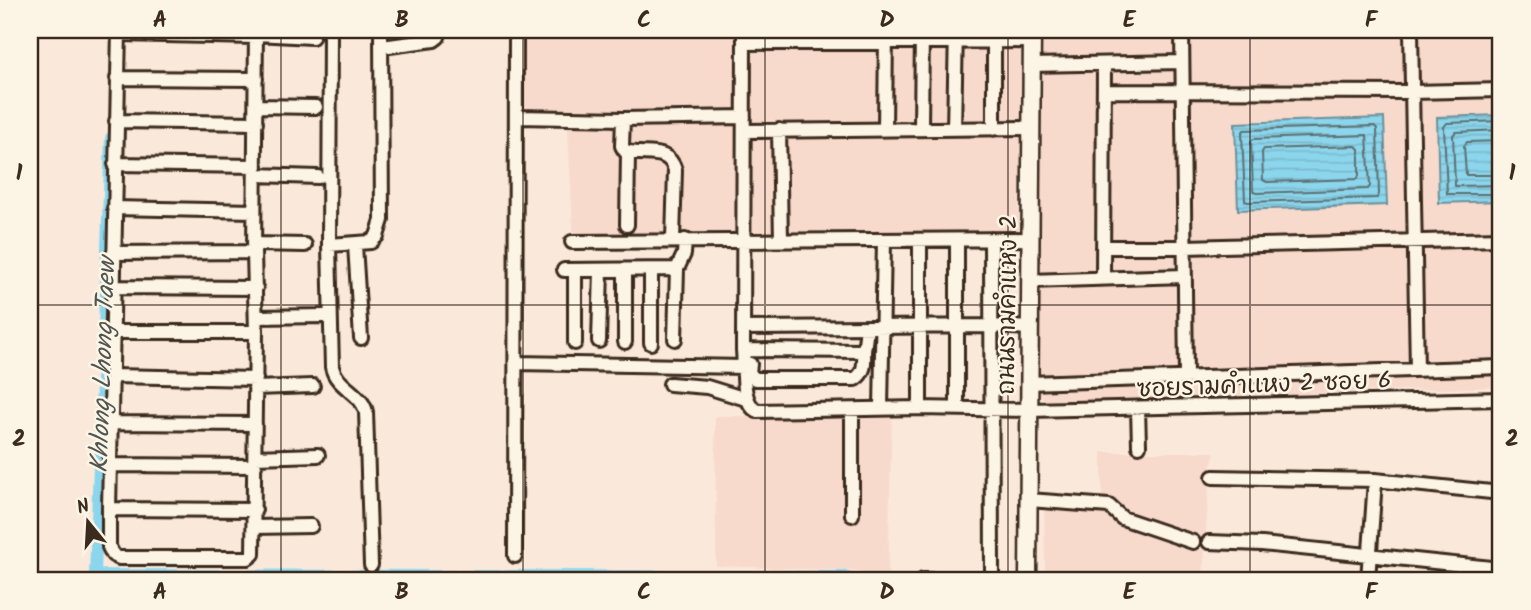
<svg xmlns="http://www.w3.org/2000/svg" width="1531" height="610" viewBox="0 0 1531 610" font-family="Kalam,'Playpen Sans Thai',sans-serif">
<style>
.built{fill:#f8dacc}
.water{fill:url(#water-rules);stroke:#6c919a;stroke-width:2}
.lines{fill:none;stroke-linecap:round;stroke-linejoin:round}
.shore{stroke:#5b6f71;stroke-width:2}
.canal{stroke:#8cd6ed;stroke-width:12}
.minor-casing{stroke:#3b2a1e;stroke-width:18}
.major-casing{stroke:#3b2a1e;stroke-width:21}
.minor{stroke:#fcf5e5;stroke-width:12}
.major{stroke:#fcf5e5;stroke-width:16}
.grid{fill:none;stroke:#3b2a1e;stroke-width:2;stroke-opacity:0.55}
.labels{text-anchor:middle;stroke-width:5;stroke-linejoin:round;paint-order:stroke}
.street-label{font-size:24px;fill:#3b2a1e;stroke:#fcf5e5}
.water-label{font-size:26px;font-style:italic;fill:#4f5552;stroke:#fcf5e5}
.neatline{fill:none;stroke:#3b2a1e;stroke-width:2.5}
.grid-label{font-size:23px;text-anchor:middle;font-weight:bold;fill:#3b2a1e}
</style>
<defs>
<pattern id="water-rules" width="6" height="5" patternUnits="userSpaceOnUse" patternTransform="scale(1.75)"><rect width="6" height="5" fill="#8cd6ed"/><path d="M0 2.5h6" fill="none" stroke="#7ab8cb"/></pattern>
</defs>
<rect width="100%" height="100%" fill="#fae9da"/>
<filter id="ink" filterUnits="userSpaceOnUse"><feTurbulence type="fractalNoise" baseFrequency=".0143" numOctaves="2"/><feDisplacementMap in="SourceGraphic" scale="14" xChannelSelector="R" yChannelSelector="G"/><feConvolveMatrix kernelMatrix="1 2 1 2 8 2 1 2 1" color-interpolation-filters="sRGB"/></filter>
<g filter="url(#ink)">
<path class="built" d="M522 30H1022L1019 245 574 250 567 112 522 111Z
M1040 30H1501V387L1049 402 1037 394Z
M892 415 888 580H875L859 571 716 566 715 416Z
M1102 452H1215L1210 470 1203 580H1045L1044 495 1102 496Z"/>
<path class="water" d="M1501 115V201L1439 203 1437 117Z
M1384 118 1387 205 1238 210 1235 123Z"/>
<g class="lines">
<path class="shore" d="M1501 121 1447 123 1444 127 1447 194H1501
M1375 126 1377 129 1379 194 1377 198 1248 202 1245 201 1242 133 1244 130Z
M1501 130 1456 132 1453 135 1455 186 1501 185
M1367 135 1370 186 1368 189 1256 193 1253 191 1251 142 1253 139Z
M1501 141 1467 142 1464 146 1466 175H1501
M1356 146 1359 149V176L1357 179 1267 182 1263 180 1262 152 1264 149Z"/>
<path class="canal" d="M111 138 95 575 845 577 851 580"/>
<g class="minor-casing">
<path id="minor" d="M119 30 109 509V547L113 555 119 558H248L253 554 256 332 254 252 256 30
M330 30 329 245 332 367C336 387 362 393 366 412L371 565
M744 30 743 350C745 368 740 402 757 411L920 408 1029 410 1501 399
M1182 30 1186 377
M1411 30 1417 370
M119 34 256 37
M256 34 312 37
M744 43 1032 41
M382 47 434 40 438 37 440 30
M1031 65 1182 62
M117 78 256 79
M1104 91 1412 92 1501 90
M256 106 316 107
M518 117 623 119 744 117
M623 119 622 146 625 151C644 157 668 146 675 170L673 240
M116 121 256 123
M921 129 922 30
M954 129 956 30
M994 129V30
M779 130 781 240
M885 130 886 30
M744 131 1032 128
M115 164 256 166
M256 175 318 177
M114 208 254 211
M627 225 628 152
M920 241V408
M572 242 1031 239
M254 244 305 245
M329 245 371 242 377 236 382 220 381 30
M355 245 361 338
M1103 247H1185L1501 239
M113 253 254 252
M564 270 677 269
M625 270V342
M651 270V343
M1103 279 1104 64
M1029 281 1185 276
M114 287 256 288
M256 317 324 316
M743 328 992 326 1029 328
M112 332H256
M675 339 677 269 684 254 685 240
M599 341 601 270
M575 343V270
M743 350 864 351 867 328
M516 363 745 367
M750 364 749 373 755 379H855C866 372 864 362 864 351
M112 376 256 379
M1028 383 1501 367
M670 384 707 387 746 399
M255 388 313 386
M1138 408 1139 446
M881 409 884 240
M957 409V240
M852 410V515
M110 423 255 424
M255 457 318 455
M110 465 255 466
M1213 477 1375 480 1501 493
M1029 500 1109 506 1122 518 1193 542
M109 509 255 510
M254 527 311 526
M1209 542 1262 544 1501 569
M515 556 516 30
M923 580H931
M989 580 992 575 991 239
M1368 580 1375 480"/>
</g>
<g class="major-casing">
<path id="major" d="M1028 580 1032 30"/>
</g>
<use href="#minor" class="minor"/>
<use href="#major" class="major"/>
</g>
</g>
<path class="grid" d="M281 30V580M523 30V580M765 30V580M1008 30V580M1250 30V580M30 305H1501"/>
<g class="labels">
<g class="street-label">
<text transform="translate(1007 305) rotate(-89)" y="8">ถนนรามคำแหง 2</text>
<text transform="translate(1264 384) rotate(-2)" y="8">ซอยรามคำแหง 2 ซอย 6</text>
</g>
<g class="water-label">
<text transform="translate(102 365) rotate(-88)" y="9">Khlong Lhong Taew</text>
</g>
</g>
<rect width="1531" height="610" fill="none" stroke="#fcf5e5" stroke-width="77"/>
<g transform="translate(88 522) rotate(342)" stroke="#fcf5e5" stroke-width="5" paint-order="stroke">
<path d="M0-5L12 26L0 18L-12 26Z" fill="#3b2a1e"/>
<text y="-10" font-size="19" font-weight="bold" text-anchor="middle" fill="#3b2a1e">N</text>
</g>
<rect x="38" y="38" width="1454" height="534" class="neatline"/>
<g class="grid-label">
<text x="160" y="27">A</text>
<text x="402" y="27">B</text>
<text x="644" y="27">C</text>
<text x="887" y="27">D</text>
<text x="1129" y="27">E</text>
<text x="1371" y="27">F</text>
<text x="19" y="180">1</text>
<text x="1512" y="180">1</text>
<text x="19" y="446">2</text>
<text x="1512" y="446">2</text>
<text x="160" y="599">A</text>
<text x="402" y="599">B</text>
<text x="644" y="599">C</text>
<text x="887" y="599">D</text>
<text x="1129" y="599">E</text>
<text x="1371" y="599">F</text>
</g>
</svg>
